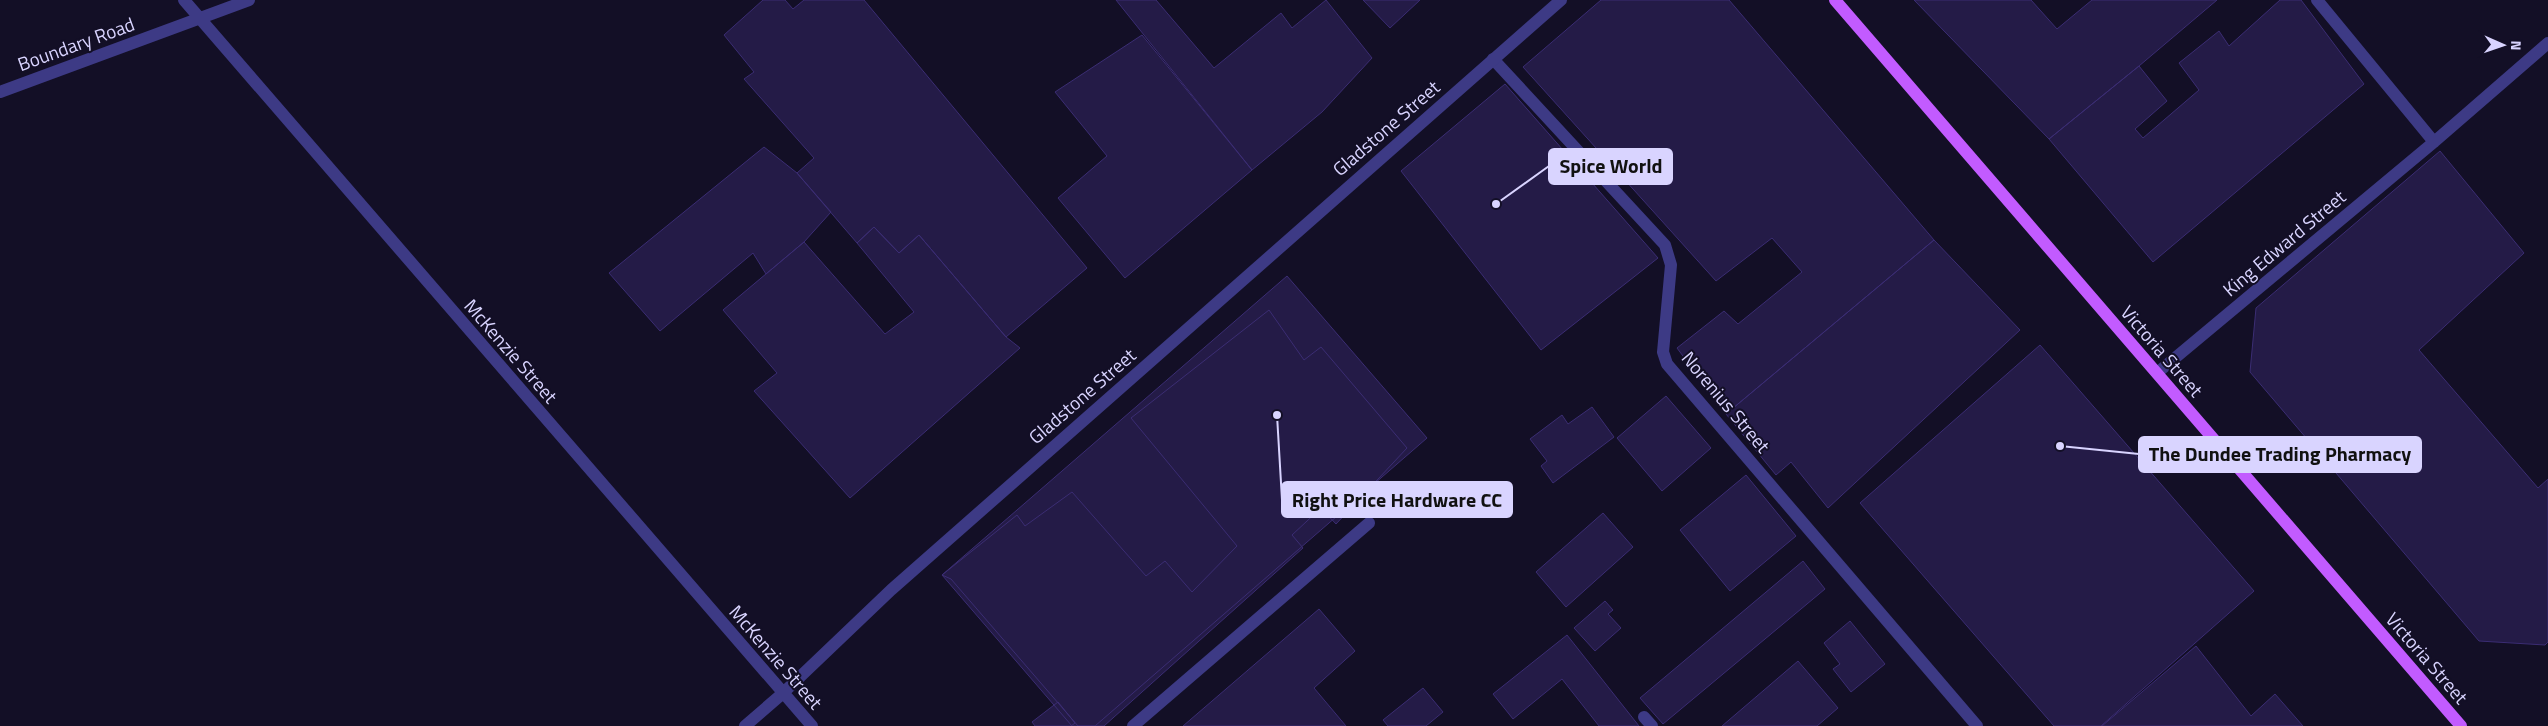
<svg xmlns="http://www.w3.org/2000/svg" width="2548" height="726" viewBox="0 0 2548 726" font-family="'Titillium Web',sans-serif">
<style>
.building{fill:#241b47;stroke:#3b2d73}
.lines{fill:none;stroke-linecap:round;stroke-linejoin:round}
.lane{stroke:#3d3a85;stroke-width:12}
.street{stroke:#3d3a85;stroke-width:12}
.primary{stroke:#c25bff;stroke-width:12}
.labels{text-anchor:middle;stroke-width:4;stroke-linejoin:round;paint-order:stroke}
.street-label{font-size:19px;fill:#d9d4ff;stroke:#130f26}
.leader{fill:none;stroke:#d9d4ff;stroke-width:2}
.callout-dot{fill:#d9d4ff;stroke:#130f26;stroke-width:2}
.callout{fill:#d9d4ff;stroke:#d9d4ff;stroke-width:2}
.callout-label{font-size:20px;text-anchor:middle;font-weight:bold;fill:#111}
</style>
<rect width="100%" height="100%" fill="#130f26"/>
<path class="building" d="M763 0H785L793 9 804 0H864L1087 268 1006 337 919 235 899 253 874 227 857 243 797 173 814 158 744 79 754 72 724 35Z
M1116 0H1156L1214 68 1281 13 1292 28 1326 0 1372 58 1322 112 1252 170Z
M1363 0H1420L1390 28Z
M1601 0H1729L1934 240 1726 414 1677 348 1724 311 1738 324 1802 272 1772 238 1716 281 1523 67Z
M1914 0H2031L2057 29 2092 0H2217L2139 66 2049 139Z
M2280 0H2301L2364 84 2153 262 2049 139 2139 66 2167 101 2135 129 2143 138 2199 90 2179 63 2219 31 2229 46Z
M1142 35 1252 170 1125 278 1058 198 1107 156 1055 92Z
M1505 84 1658 258 1541 350 1401 171Z
M764 147 797 173 831 212 804 242 766 274 753 253 660 331 609 273Z
M2440 151 2524 253 2419 350 2538 488 2548 479V642L2545 645 2479 641 2250 372 2256 308Z
M874 227 899 253 919 235 1006 337 1020 348 850 498 754 391 777 373 723 310 804 242 885 334 914 312 857 243Z
M1934 240 2020 330 1828 508 1791 462 1776 475 1726 414Z
M1287 276 1427 438 1095 726H1072L942 575Z
M1269 310 1304 360 1321 347 1407 448 1336 524 1321 508 1292 535 1303 548 1104 726H1078L951 579 942 575 1017 515 1025 526 1072 492 1146 576 1165 561 1192 592 1237 546 1131 418Z
M2040 345 2254 591 2101 726H2054L1860 503Z
M1666 396 1711 448 1662 491 1617 438Z
M1592 407 1614 437 1553 483 1541 466 1547 461 1530 439 1562 415 1568 424Z
M1746 475 1796 536 1730 591 1680 530Z
M1603 513 1633 547 1566 607 1536 572Z
M1803 561 1825 589 1663 724 1640 698Z
M1605 601 1613 610 1608 614 1621 628 1595 651 1574 628Z
M1319 609 1355 651 1314 688 1346 726H1183Z
M1850 621 1885 664 1851 692 1833 669 1840 664 1824 643Z
M1567 635 1639 726H1599L1562 679 1513 719 1493 694Z
M2196 646 2251 716 2275 694 2303 726H2102Z
M1798 661 1838 708 1817 726H1722Z
M1423 688 1443 712 1426 726H1388L1383 720Z
M1058 702 1075 723 1071 726H1035L1032 722Z"/>
<g class="lines">
<path class="lane" d="M1493 59 1665 245 1671 265 1663 352 1667 364 1977 726
M1644 717 1652 726
M1133 726 1369 523"/>
<path class="street" d="M184 0 812 726
M2317 0 2434 142
M0 92 249 0
M2157 373 2434 142 2548 43
M745 726 782 694 891 590 1561 0"/>
<path class="primary" d="M1835 0 2461 726"/>
</g>
<g class="labels">
<g class="street-label">
<text transform="translate(76 44) rotate(-20)" y="7">Boundary Road</text>
<text transform="translate(1386 128) rotate(-41)" y="7">Gladstone Street</text>
<text transform="translate(2284 243) rotate(-40)" y="7">King Edward Street</text>
<text transform="translate(511 351) rotate(49)" y="7">McKenzie Street</text>
<text transform="translate(2162 351) rotate(49)" y="7">Victoria Street</text>
<text transform="translate(1082 396) rotate(-41)" y="7">Gladstone Street</text>
<text transform="translate(1726 402) rotate(50)" y="7">Norenius Street</text>
<text transform="translate(776 657) rotate(49)" y="7">McKenzie Street</text>
<text transform="translate(2427 658) rotate(49)" y="7">Victoria Street</text>
</g>
</g>
<path class="leader" d="M1496 204L1549 166M2060 446L2139 454M1277 415L1282 500"/>
<g class="callout-dot">
<circle cx="1496" cy="204" r="5"/>
<circle cx="2060" cy="446" r="5"/>
<circle cx="1277" cy="415" r="5"/>
</g>
<g class="callout">
<rect x="1549" y="149" width="123" height="35" rx="5"/>
<rect x="2139" y="437" width="282" height="35" rx="5"/>
<rect x="1282" y="482" width="230" height="35" rx="5"/>
</g>
<g class="callout-label">
<text x="1611" y="173">Spice World</text>
<text x="2280" y="461">The Dundee Trading Pharmacy</text>
<text x="1397" y="507">Right Price Hardware CC</text>
</g>
<g transform="translate(2503 45) rotate(92)" stroke="#130f26" stroke-width="4" paint-order="stroke">
<path d="M0-4L9 19L0 12L-9 19Z" fill="#d9d4ff"/>
<text y="-8" font-size="14" font-weight="bold" text-anchor="middle" fill="#d9d4ff">N</text>
</g>
</svg>
